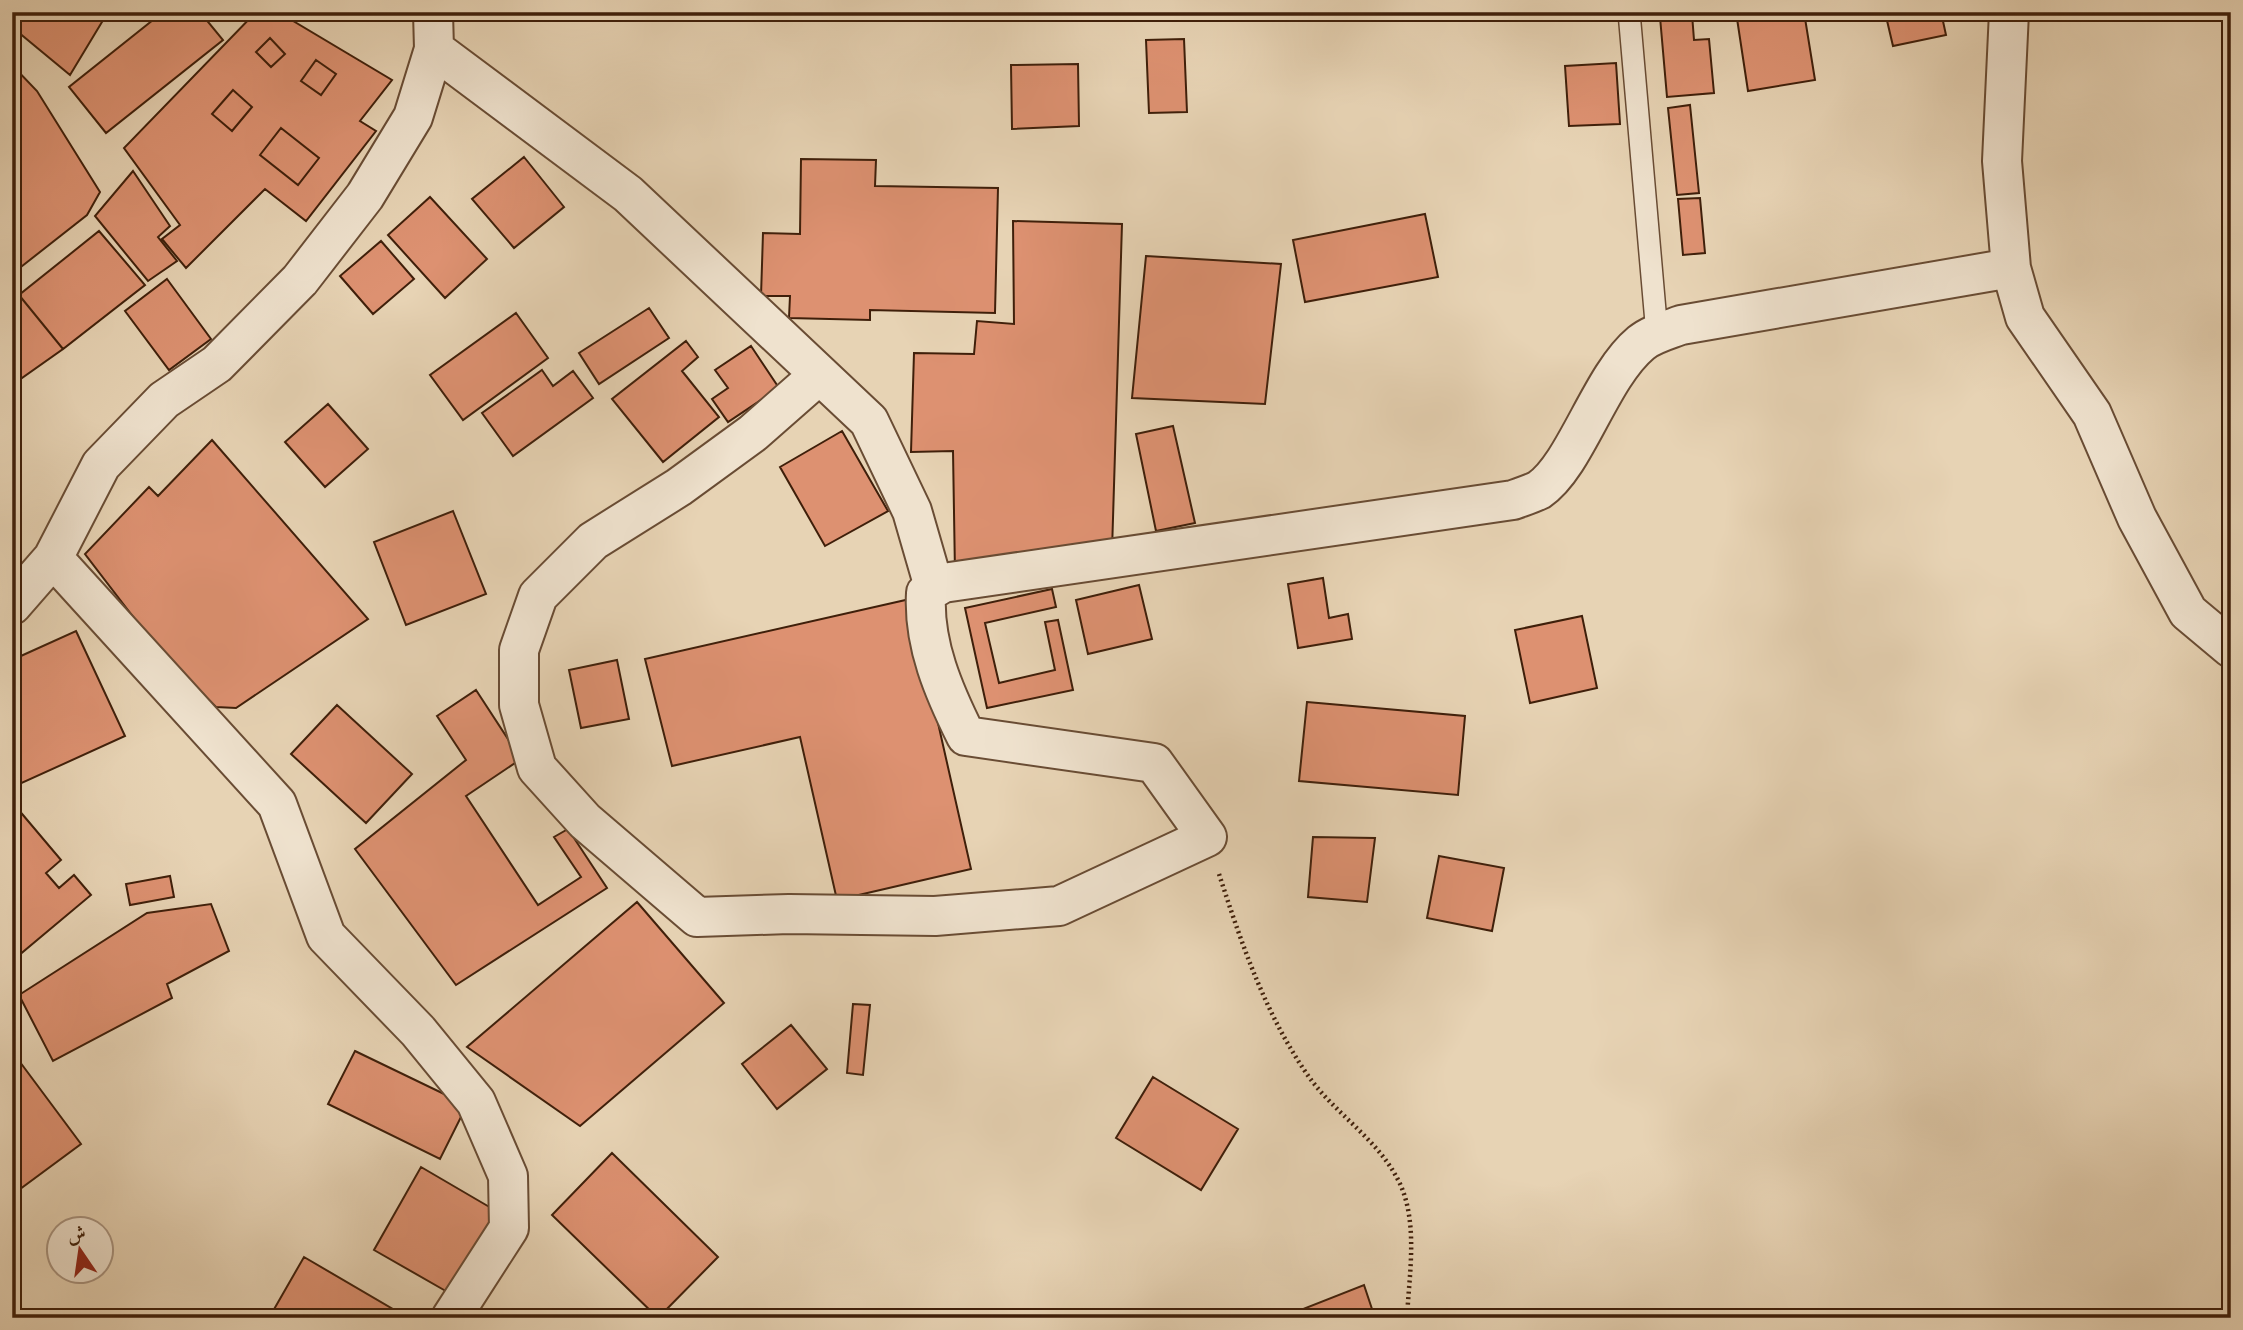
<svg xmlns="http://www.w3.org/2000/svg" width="2243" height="1330" viewBox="0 0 2243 1330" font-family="'IM FELL French Canon',Amiri,serif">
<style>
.building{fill:#dd9171;stroke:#3f1f0a;stroke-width:2;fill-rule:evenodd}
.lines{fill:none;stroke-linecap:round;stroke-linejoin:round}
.lane-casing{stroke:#694c34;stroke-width:24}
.street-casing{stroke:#694c34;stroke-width:42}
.path{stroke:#3f1f0a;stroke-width:4.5;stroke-dasharray:2 3.5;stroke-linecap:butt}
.lane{stroke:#efe2ce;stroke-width:21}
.street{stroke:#efe2ce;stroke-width:38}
</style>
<rect width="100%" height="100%" fill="#e7d3b4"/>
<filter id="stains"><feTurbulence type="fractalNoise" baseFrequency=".00286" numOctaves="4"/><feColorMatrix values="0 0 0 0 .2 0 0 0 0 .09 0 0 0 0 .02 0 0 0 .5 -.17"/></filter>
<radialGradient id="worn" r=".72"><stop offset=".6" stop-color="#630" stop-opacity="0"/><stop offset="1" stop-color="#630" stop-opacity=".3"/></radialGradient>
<path class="building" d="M12 12H108L70 75 12 27Z
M163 12H200L223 40 106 133 69 87Z
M256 12H278L392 80 360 121 376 131 306 221 265 189 186 268 162 239 180 225 124 148ZM270 38 285 54 271 67 256 52ZM316 60 336 74 321 95 301 81ZM233 90 252 107 232 131 212 114ZM281 128 319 158 298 185 260 155Z
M1736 12H1804L1815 80 1748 91Z
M1885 12H1941L1946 35 1893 46Z
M1692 14 1694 40 1709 39 1714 93 1667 97 1660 17Z
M270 38 285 54 271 67 256 52Z
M1184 39 1187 112 1149 113 1146 40Z
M316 60 336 74 321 95 301 81Z
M1616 63 1620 124 1569 126 1565 66Z
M1078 64 1079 126 1012 129 1011 65Z
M12 65 37 91 100 192 87 215 12 274Z
M233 90 252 107 232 131 212 114Z
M1690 105 1699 193 1677 195 1668 108Z
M281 128 319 158 298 185 260 155Z
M524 157 564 207 514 248 472 199Z
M801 159 876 160 875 186 998 188 995 313 870 310V320L789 318 790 296H761L763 233 800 234Z
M133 171 170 226 158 237 177 261 148 281 95 216Z
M430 197 487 259 445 298 388 235Z
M1700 198 1705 253 1683 255 1678 199Z
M1425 214 1438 277 1305 302 1293 240Z
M1013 221 1122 224 1112 551 955 573 953 451 911 452 914 353 974 354 977 321 1014 324Z
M99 231 145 285 63 349 19 295Z
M381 241 414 279 373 314 340 276Z
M1146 256 1281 264 1265 404 1132 398Z
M167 279 211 339 169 370 125 311Z
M19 295 63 349 12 385V299Z
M649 308 669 338 599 384 579 353Z
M516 313 548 358 463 420 430 375Z
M686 341 698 357 682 371 719 417 663 462 612 399Z
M751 346 779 388 728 422 712 399 728 388 715 370Z
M542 370 553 386 573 371 593 398 513 456 482 413Z
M328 404 368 449 325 487 285 442Z
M1173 426 1195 523 1156 531 1136 434Z
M842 431 888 511 825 546 780 467Z
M212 440 368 619 236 708 216 707 157 648 85 554 149 487 158 496Z
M453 511 486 594 406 625 374 542Z
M1323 578 1329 618 1348 614 1352 639 1298 648 1288 584Z
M1139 585 1152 639 1088 654 1076 600Z
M1052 589 1056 607 985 623 999 683 1055 670 1045 622 1058 620 1073 690 987 708 965 608Z
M910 599 971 869 837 900 800 737 672 766 645 659Z
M1582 616 1597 688 1530 703 1515 630Z
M76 631 125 736 15 786 12 780V660Z
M617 660 629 719 581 728 569 670Z
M476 690 521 759 466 796 538 905 581 877 554 837 568 829 607 888 456 985 355 849 466 760 437 716Z
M1307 702 1465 716 1458 795 1299 781Z
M337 705 412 774 366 823 291 754Z
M12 802 61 860 46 873 59 888 74 875 91 895 12 961Z
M1313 837 1375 838 1367 902 1308 897Z
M1439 856 1504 868 1492 931 1427 918Z
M170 876 174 897 130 905 126 884Z
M637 902 724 1003 580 1126 467 1047Z
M211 904 229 951 167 984 172 998 53 1061 19 995 147 913Z
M853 1004 870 1005 863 1075 847 1073Z
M791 1025 827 1069 777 1109 742 1064Z
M355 1051 467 1105 440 1159 328 1104Z
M17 1058 81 1144 12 1195V1061Z
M1153 1077 1238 1129 1201 1190 1116 1138Z
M612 1153 718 1257 658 1318 552 1215Z
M421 1167 498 1212 451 1294 374 1250Z
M304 1257 403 1315 402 1318H269Z
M1364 1285 1375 1318H1306L1303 1309Z"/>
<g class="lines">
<g class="lane-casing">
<path id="lane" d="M1629 12 1657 334"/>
</g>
<g class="street-casing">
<path id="street" d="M2009 12 2002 161 2011 268 2025 317 2092 414 2137 518 2188 612 2231 648
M434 49 628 194 869 421 912 511 934 587
M819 375 753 433 679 487 593 541 538 596 519 650V705L537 768 585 821 697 917 789 914 935 916 1059 906 1207 837 1154 763 966 736C944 692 923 644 926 593L943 583 1513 500C1521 497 1531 494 1539 490 1576 465 1600 377 1641 343 1652 334 1668 330 1681 325L2011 268
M53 558 277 804 326 936 418 1031 476 1102 508 1176 509 1228 451 1318
M12 605 53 558 101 465 164 400 217 364 300 280 365 196 413 117 434 49 433 12"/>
</g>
<path class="path" d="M1219 874C1242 945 1266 1016 1309 1077 1337 1116 1381 1141 1401 1186 1418 1226 1409 1276 1407 1318"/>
<use href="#lane" class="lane"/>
<use href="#street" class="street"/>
</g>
<rect width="2243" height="1330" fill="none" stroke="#e7d3b4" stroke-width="42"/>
<rect x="14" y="14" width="2215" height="1302" fill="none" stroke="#3f1f0a" stroke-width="3.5"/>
<rect x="21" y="21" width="2201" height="1288" fill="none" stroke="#3f1f0a" stroke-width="2"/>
<g transform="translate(80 1250) rotate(347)"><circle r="33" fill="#efe2ce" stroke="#a99480" stroke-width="2"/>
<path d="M0-5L12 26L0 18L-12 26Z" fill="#8f2418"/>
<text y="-10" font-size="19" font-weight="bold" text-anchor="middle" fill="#3f1f0a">ش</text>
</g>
<rect width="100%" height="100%" filter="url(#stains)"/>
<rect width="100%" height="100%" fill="url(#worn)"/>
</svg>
